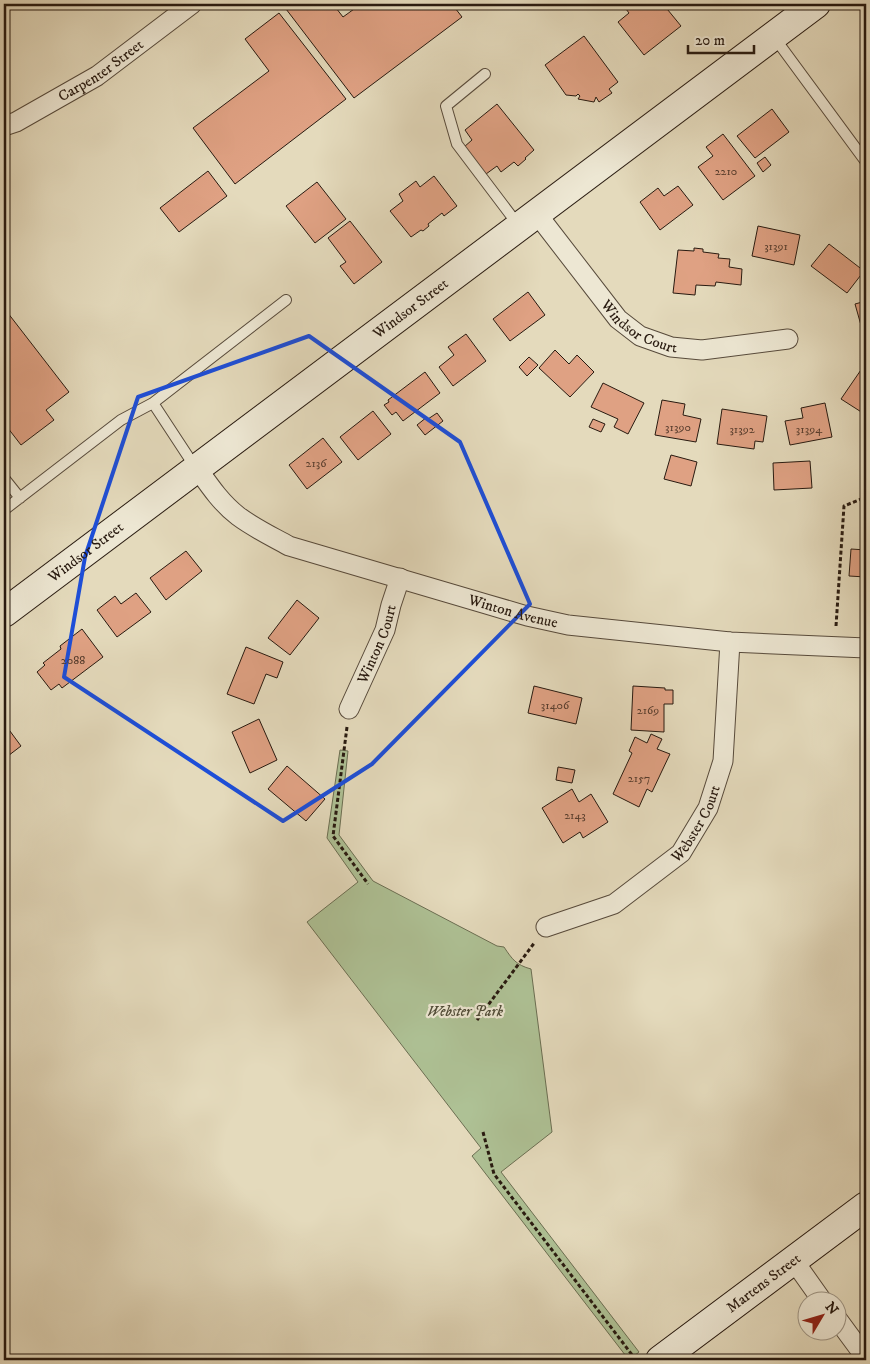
<svg xmlns="http://www.w3.org/2000/svg" width="870" height="1364" viewBox="0 0 870 1364" font-family="'IM FELL DW Pica',serif">
<style>
.green{fill:#aec195;stroke:#6b6e52}
.building{fill:#dfa183;stroke:#281a10}
.lines{fill:none;stroke-linecap:round;stroke-linejoin:round}
.lane-casing{stroke:#574a3b;stroke-width:12}
.street-casing{stroke:#574a3b;stroke-width:21}
.secondary-casing{stroke:#281a10;stroke-width:30}
.path{stroke:#281a10;stroke-width:3;stroke-dasharray:4 2.5;stroke-linecap:butt}
.lane{stroke:#ede7d3;stroke-width:10}
.street{stroke:#ede7d3;stroke-width:19}
.secondary{stroke:#ede7d3;stroke-width:28}
.marked{fill:none;stroke:#1d4ed8;stroke-width:4;stroke-linejoin:round}
.labels{text-anchor:middle;stroke-width:4.5;stroke-linejoin:round;paint-order:stroke}
.number-label{font-size:12px;fill:#563c2d}
.street-label{font-size:15px;fill:#281a10;stroke:#ede7d3}
.park-label{font-size:15px;font-style:italic;fill:#504c38;stroke:#ede7d3}
</style>
<rect width="100%" height="100%" fill="#e4dabc"/>
<filter id="stains"><feTurbulence type="fractalNoise" baseFrequency=".004" numOctaves="4"/><feColorMatrix values="0 0 0 0 .2 0 0 0 0 .09 0 0 0 0 .02 0 0 0 .5 -.17"/></filter>
<radialGradient id="worn" r=".72"><stop offset=".6" stop-color="#630" stop-opacity="0"/><stop offset="1" stop-color="#630" stop-opacity=".3"/></radialGradient>
<path class="green" d="M340 750 348 751 339 835 373 881 497 946 504 947C512 959 516 965 531 969L552 1132 501 1172 639 1352 629 1360 472 1156 481 1148 307 922 358 882 327 838Z"/>
<path class="building" d="M294 4H333L343 17 361 4H452L462 17 354 98 286 9Z
M632 4H663L681 26 644 55 618 22 629 13 626 9Z
M279 13 346 99 235 184 193 128 269 71 245 39Z
M584 36 618 82 609 89 612 93 599 102 596 97 594 102 578 99 580 96 578 94 576 96 566 95 545 65Z
M497 104 534 150 525 158 526 159 518 166 514 162 501 172 497 166 486 174 464 147 472 140 465 130Z
M772 109 789 132 755 158 737 136Z
M723 134 755 176 723 200 698 167 713 156 706 147Z
M765 157 771 165 763 172 757 163Z
M208 171 227 196 179 232 160 208Z
M434 176 457 206 444 216 442 213 428 224 429 226 423 231 421 230 411 237 390 211 403 201 399 194 416 181 420 187Z
M317 182 346 219 315 243 286 206Z
M678 186 693 205 660 230 640 202 658 188 664 196Z
M350 221 382 262 354 284 340 266 346 262 328 238Z
M758 226 800 235 794 265 752 256Z
M829 244 864 271 847 293 811 266Z
M694 248 703 249V252L719 254 718 258 730 259 729 267 742 269 741 285 716 282 715 286 696 285 695 295 673 293 678 250 694 251Z
M528 292 545 315 510 341 493 319Z
M866 301V343L855 304Z
M4 308 69 392 46 410 54 420 21 445 4 423V412L9 408 4 401Z
M466 334 486 361 453 386 439 367 454 355 448 347Z
M555 350 569 364 577 355 594 372 570 397 539 368Z
M529 357 538 365 527 376 519 367Z
M865 364 866 365V415L841 399Z
M425 372 440 393 403 421 396 412 392 415 384 405 389 402 388 400Z
M603 383 644 403 628 434 614 427 618 419 591 407Z
M662 400 685 404 683 415 701 419 696 442 655 435Z
M825 403 832 437 790 445 785 421 803 418 801 408Z
M722 409 767 416 763 442 755 441 754 449 717 444Z
M373 411 391 434 358 460 340 437Z
M437 413 443 421 425 435 417 425 427 417 428 419Z
M593 419 605 424 601 432 589 427Z
M323 438 342 462 307 489 289 465Z
M671 455 697 462 691 486 664 479Z
M810 461 812 488 774 490 773 463Z
M851 549 866 550V577L849 576Z
M186 551 202 571 166 600 150 578Z
M136 593 151 612 117 637 97 610 115 596 121 604Z
M297 600 319 618 290 655 268 638Z
M82 629 103 657 62 688 59 684 51 690 37 672 45 665 43 663 61 649 60 646Z
M246 647 283 662 277 678 266 674 254 704 227 694Z
M534 686 582 698 576 724 528 713Z
M633 686 665 688V690H673V704H664V732L631 730Z
M259 719 277 760 250 773 232 732Z
M4 723 21 746 4 759Z
M651 734 662 739 657 749 670 754 652 792 647 789 639 807 613 794 632 753 629 751 635 737 647 743Z
M287 766 325 799 306 821 268 789Z
M558 767 575 770 572 783 556 780Z
M572 789 579 802 591 794 608 822 583 838 580 832 563 843 542 808Z"/>
<g class="lines">
<g class="lane-casing">
<path id="lane" d="M774 37 866 162
M485 74 446 106 457 144 519 226
M153 403 195 467
M4 478 20 498
M4 510 121 420 153 403 286 300"/>
</g>
<g class="street-casing">
<g id="street">
<path id="s1" d="M4 126 16 122 97 76 192 4"/>
<path id="s2" d="M537 214 618 319 640 336 671 347 702 350 788 339"/>
<path id="s3" d="M197 468C209 485 221 503 238 516 254 528 271 536 289 546L486 604 527 616 568 625 730 642 866 648"/>
<path id="s4" d="M349 709 385 630 391 605 400 578"/>
<path id="s5" d="M546 927 614 904 681 853 708 808 723 761 730 642"/>
<path d="M794 1261 823 1302"/>
<path d="M838 1320 866 1358"/>
</g>
</g>
<g class="secondary-casing">
<g id="secondary">
<path id="s6" d="M4 613 816 4"/>
<path id="s7" d="M660 1360 866 1206"/>
</g>
</g>
<path class="path" d="M836 626 844 506 866 497
M347 727 333 836 368 884
M477 1020 535 942
M483 1132 494 1174 636 1360"/>
<use href="#lane" class="lane"/>
<use href="#street" class="street"/>
<use href="#secondary" class="secondary"/>
</g>
<path class="marked" d="M309 336 460 442 530 604 372 764 283 821 64 677 85 557 138 397Z"/>
<g class="labels">
<g class="number-label">
<text x="726" y="175">2210</text>
<text x="776" y="250">31391</text>
<text x="678" y="431">31390</text>
<text x="742" y="433">31392</text>
<text x="809" y="433">31394</text>
<text x="316" y="467">2136</text>
<text x="73" y="664">2088</text>
<text x="555" y="709">31406</text>
<text x="648" y="714">2169</text>
<text x="639" y="782">2157</text>
<text x="575" y="819">2143</text>
</g>
<g class="street-label">
<text dy="5" stroke="none"><textPath href="#s1" startOffset="112">Carpenter Street</textPath></text>
<text dy="5" stroke="none"><textPath href="#s6" startOffset="508">Windsor Street</textPath></text>
<text dy="5" stroke="none"><textPath href="#s2" startOffset="155">Windsor Court</textPath></text>
<text dy="5" stroke="none"><textPath href="#s6" startOffset="102">Windsor Street</textPath></text>
<text dy="5" stroke="none"><textPath href="#s3" startOffset="356">Winton Avenue</textPath></text>
<text dy="5" stroke="none"><textPath href="#s4" startOffset="71">Winton Court</textPath></text>
<text dy="5" stroke="none"><textPath href="#s5" startOffset="189">Webster Court</textPath></text>
<text dy="5" stroke="none"><textPath href="#s7" startOffset="129">Martens Street</textPath></text>
</g>
<g class="park-label">
<text x="465" y="1016">Webster Park</text>
</g>
</g>
<rect width="870" height="1364" fill="none" stroke="#e4dabc" stroke-width="20"/>
<rect x="5" y="5" width="860" height="1354" fill="none" stroke="#281a10" stroke-width="2.5"/>
<rect x="10" y="10" width="850" height="1344" fill="none" stroke="#281a10"/>
<g transform="translate(822 1316) rotate(52)"><circle r="24" fill="#ede7d3" stroke="#9e9585"/>
<path d="M0-4L9 19L0 12L-9 19Z" fill="#8f2418"/>
<text y="-8" font-size="14" font-weight="bold" text-anchor="middle" fill="#281a10">N</text>
</g>
<path d="M688 45v8h66v-8" fill="none" stroke="#281a10" stroke-width="2.5"/>
<text x="695" y="45" font-size="15" fill="#281a10" stroke="#ede7d3" stroke-width="4" paint-order="stroke">20 m</text>
<rect width="100%" height="100%" filter="url(#stains)"/>
<rect width="100%" height="100%" fill="url(#worn)"/>
</svg>
